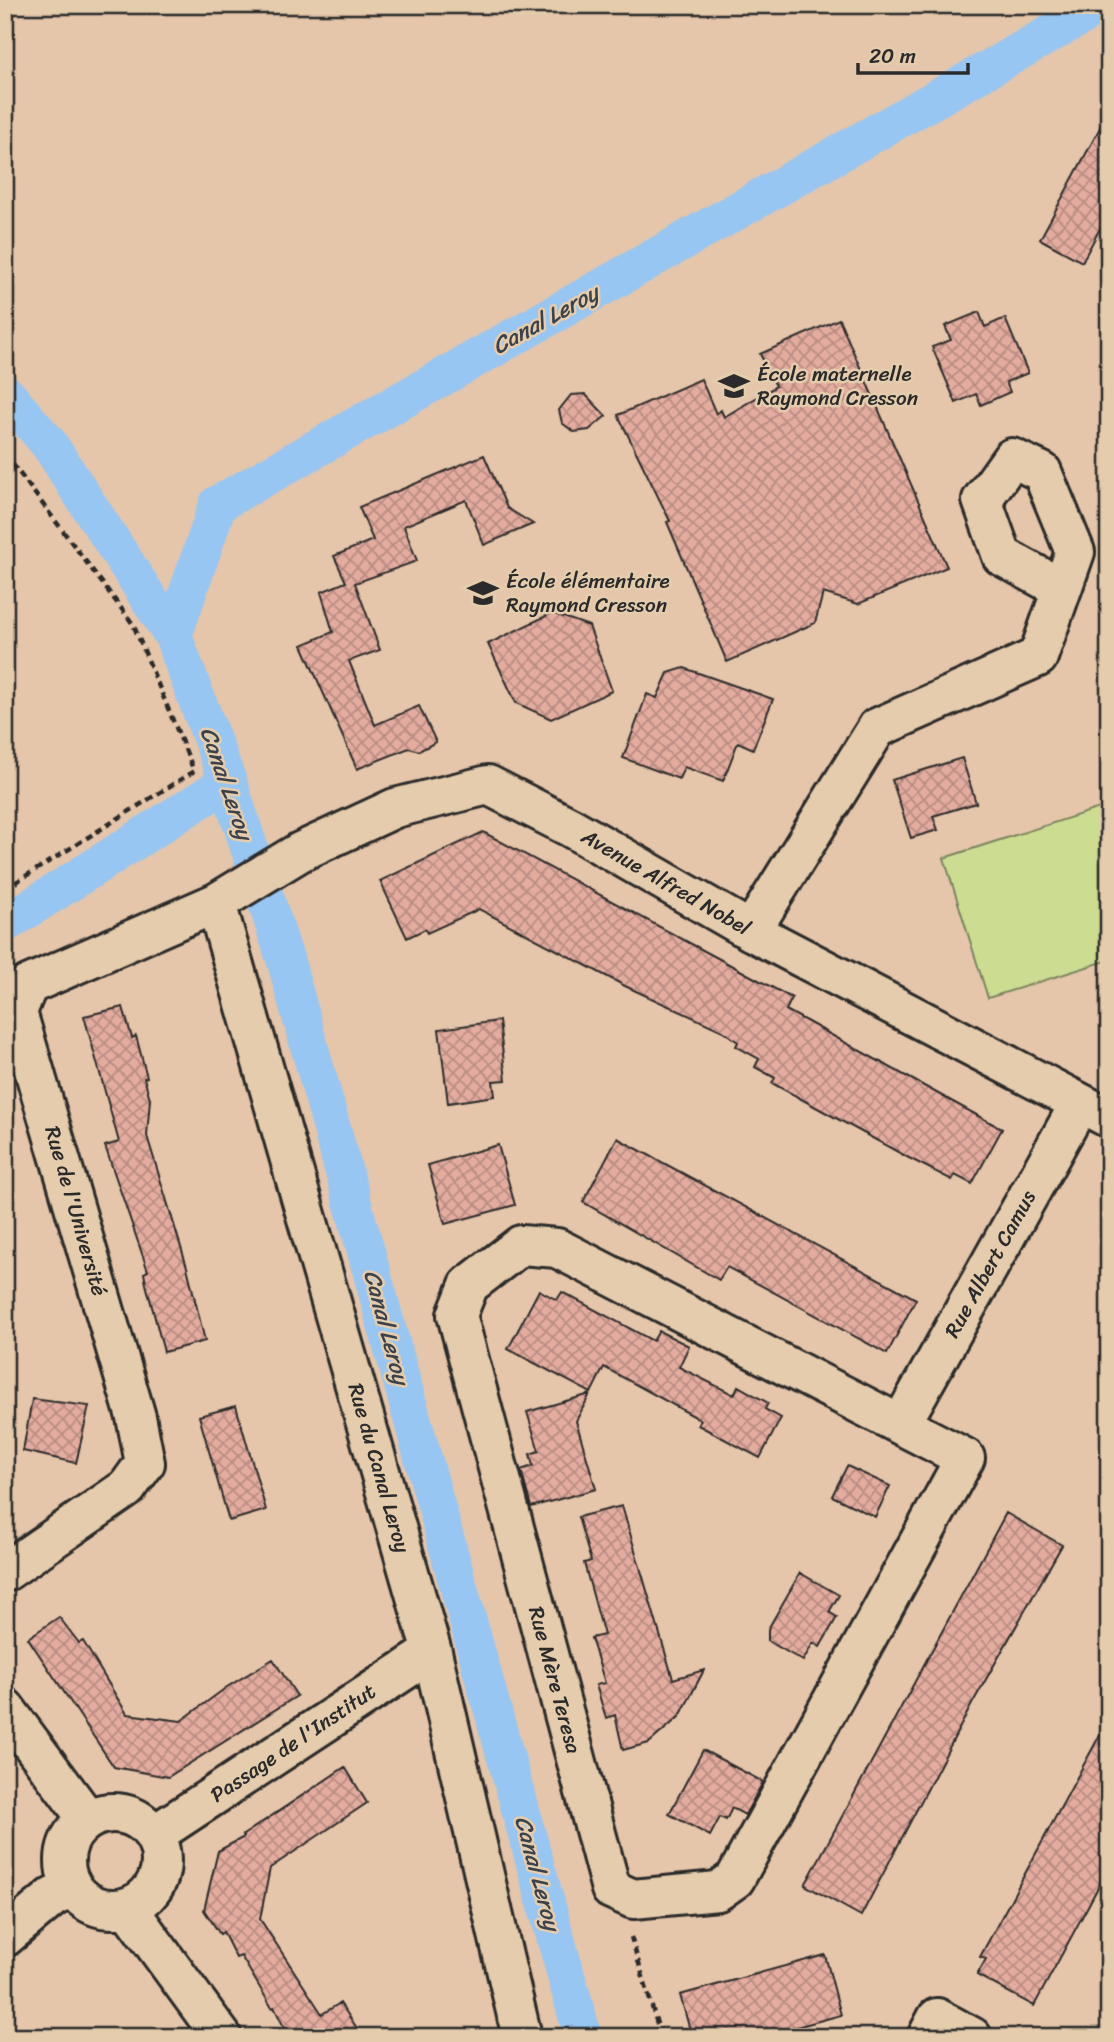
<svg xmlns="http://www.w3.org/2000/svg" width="1114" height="2042" viewBox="0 0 1114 2042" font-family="Sriracha,sans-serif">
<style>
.park{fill:#ccdd92;stroke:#7c845e;stroke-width:2}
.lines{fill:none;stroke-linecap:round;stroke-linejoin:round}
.canal{stroke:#97c6f2;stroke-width:38}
.building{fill:url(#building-cross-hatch);stroke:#2b2b2b;stroke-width:2}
.minor-casing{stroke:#2b2b2b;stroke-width:44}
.path{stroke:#2b2b2b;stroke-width:4.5;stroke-dasharray:7 5;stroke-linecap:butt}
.minor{stroke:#e4ccac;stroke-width:38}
.labels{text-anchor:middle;stroke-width:5;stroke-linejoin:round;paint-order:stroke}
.poi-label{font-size:21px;fill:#2b2b2b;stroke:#e4ccac;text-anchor:start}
.street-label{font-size:21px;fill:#2b2b2b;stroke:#e4ccac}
.water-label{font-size:23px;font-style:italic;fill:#3b4249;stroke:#e4ccac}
</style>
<defs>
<pattern id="building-cross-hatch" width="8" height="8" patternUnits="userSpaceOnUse" patternTransform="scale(1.75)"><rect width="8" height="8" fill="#e4ac9f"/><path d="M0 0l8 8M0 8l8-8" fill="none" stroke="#b98c82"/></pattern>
</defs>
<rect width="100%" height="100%" fill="#e5c6aa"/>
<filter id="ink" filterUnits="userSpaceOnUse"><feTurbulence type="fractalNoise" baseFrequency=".0143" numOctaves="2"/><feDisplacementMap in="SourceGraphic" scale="14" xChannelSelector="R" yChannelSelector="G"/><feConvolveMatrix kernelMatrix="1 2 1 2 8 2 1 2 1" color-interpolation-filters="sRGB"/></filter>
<g filter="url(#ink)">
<path class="park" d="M1109 805V960L988 998 944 858Z"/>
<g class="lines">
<path class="canal" d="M5 393 49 444 173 636
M5 924 228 782
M583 2037 286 962 228 782 173 636 218 504 1084 15 1092 5"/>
</g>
<path class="building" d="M1109 111V212L1082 262 1040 239Z
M979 312 985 327 1005 318 1028 373 1006 382 1010 392 981 405 976 394 956 403 932 347 951 340 945 326Z
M839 319 947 567 858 604 823 593 815 623 727 662 667 522 670 521 618 415 701 379 716 414 721 410 724 417 776 386 760 354Z
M585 394 606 416 589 430 574 432 562 423 559 410 571 395Z
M484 455 507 508 533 524 484 545 466 500 404 526 417 561 355 583 380 650 349 661 375 725 419 706 436 742 419 751 409 748 357 769 302 645 333 632 321 592 346 582 334 556 373 540 359 507Z
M552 613 589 626 612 691 551 719 516 703 488 644Z
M684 668 773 699 753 749 738 742 723 781 684 767 679 779 623 758 647 694 657 698 668 673Z
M962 758 976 803 933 816 938 830 911 838 892 780Z
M483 832 792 998 786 1010 1002 1129 972 1184 955 1175 952 1180 909 1158 772 1083 775 1078 755 1067 759 1059 736 1046 738 1042 723 1031 625 986 479 909 427 933 425 929 407 938 380 881Z
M123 1007 132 1038 136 1036 147 1077 144 1078 150 1099 147 1136 187 1267 205 1341 164 1352 146 1284 144 1273 148 1271 105 1146 119 1142 84 1016Z
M499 1021 506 1080 493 1081 495 1096 448 1103 439 1029Z
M617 1138 916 1299 887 1354 727 1267 719 1280 583 1202Z
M498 1145 515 1205 445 1224 428 1165Z
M539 1290 557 1300 562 1292 653 1341 659 1331 689 1346 679 1367 734 1395 738 1386 768 1403 765 1409 781 1418 760 1458 698 1425 701 1420 604 1367 591 1393 508 1349Z
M590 1394 576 1421 596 1489 531 1507 521 1470 533 1466 530 1454 539 1451 527 1412Z
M32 1399 89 1406 76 1463 23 1451Z
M236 1406 266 1510 229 1521 199 1416Z
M847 1466 890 1486 875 1517 832 1496Z
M622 1506 673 1679 704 1670 680 1716 649 1743 623 1750 615 1715 606 1718 596 1685 605 1683 591 1638 604 1635 584 1563 591 1561 578 1517Z
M1006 1513 1062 1545 972 1704 861 1916 805 1885Z
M800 1573 839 1595 829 1612 837 1617 820 1647 813 1643 803 1661 768 1641V1629Z
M59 1617 79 1643 83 1641 127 1714 181 1721 227 1687 273 1659 297 1696 168 1777 114 1767 28 1638Z
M1109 1718V1867L1034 2006 977 1975 986 1959 980 1957Z
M703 1750 763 1782 745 1815 732 1808 726 1820 720 1817 710 1836 669 1814Z
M345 1767 367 1803 270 1868 260 1919 322 2014 340 2003 363 2037H284L288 2035 274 2007 272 2008 241 1956 236 1958 223 1932 220 1934 204 1910 218 1851 244 1837 243 1835Z
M825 1955 841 2015 759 2037H692L680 1995Z"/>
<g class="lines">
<g class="minor-casing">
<path id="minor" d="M216 903 432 1652 522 2037
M751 931 877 728 1038 657 1062 589 1002 556 982 500 1012 458 1042 472 1075 552 1062 589
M521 1245 557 1248 965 1458 735 1879 718 1891 633 1899 611 1889 457 1315 469 1285Z
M901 1424 1080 1103
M5 1572 127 1488 145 1463 136 1417 17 1012 28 985 216 903 300 852 395 808 488 785 570 827 751 931 1109 1118
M5 1708 88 1820
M65 1861a48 48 0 1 1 96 0a48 48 0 1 1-96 0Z
M154 1835 432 1652
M127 1907 222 2037
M5 1937 53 1897 73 1888
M927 2037 937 2018 972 2037"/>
</g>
<path class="path" d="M5 454 133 624 194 771 5 889
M631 1937 661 2037"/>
<use href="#minor" class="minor"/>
</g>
</g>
<defs>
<g id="school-bare" transform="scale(2.415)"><path d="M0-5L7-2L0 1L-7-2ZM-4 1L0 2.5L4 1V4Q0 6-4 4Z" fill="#2b2b2b" stroke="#e4ccac" stroke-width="2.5" paint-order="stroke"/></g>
</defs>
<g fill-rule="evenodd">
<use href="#school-bare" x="734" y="386"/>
<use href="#school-bare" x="483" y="593"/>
</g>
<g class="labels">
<g class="poi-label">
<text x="757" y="381">École maternelle<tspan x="757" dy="24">Raymond Cresson</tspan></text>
<text x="506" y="588">École élémentaire<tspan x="506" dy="24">Raymond Cresson</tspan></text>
</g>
<g class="street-label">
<text transform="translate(666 882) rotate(30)" y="7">Avenue Alfred Nobel</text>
<text transform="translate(76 1211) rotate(74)" y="7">Rue de l'Université</text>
<text transform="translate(990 1264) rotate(-61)" y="7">Rue Albert Camus</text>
<text transform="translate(379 1468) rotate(74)" y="7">Rue du Canal Leroy</text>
<text transform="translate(555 1680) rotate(75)" y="7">Rue Mère Teresa</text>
<text transform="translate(293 1743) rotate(-34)" y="7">Passage de l'Institut</text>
</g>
<g class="water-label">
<text transform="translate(545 319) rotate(-29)" y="8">Canal Leroy</text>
<text transform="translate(227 783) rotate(71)" y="8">Canal Leroy</text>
<text transform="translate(387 1327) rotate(75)" y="8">Canal Leroy</text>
<text transform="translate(538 1873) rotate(75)" y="8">Canal Leroy</text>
</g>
</g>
<rect width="1114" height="2042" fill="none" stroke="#e4ccac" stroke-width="28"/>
<rect x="14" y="14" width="1086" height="2014" fill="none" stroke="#2b2b2b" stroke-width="2.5" filter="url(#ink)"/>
<path d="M858 63v10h110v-10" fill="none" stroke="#2b2b2b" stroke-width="3.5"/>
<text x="869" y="63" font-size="21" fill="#2b2b2b" stroke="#e4ccac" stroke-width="5" paint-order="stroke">20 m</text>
</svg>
